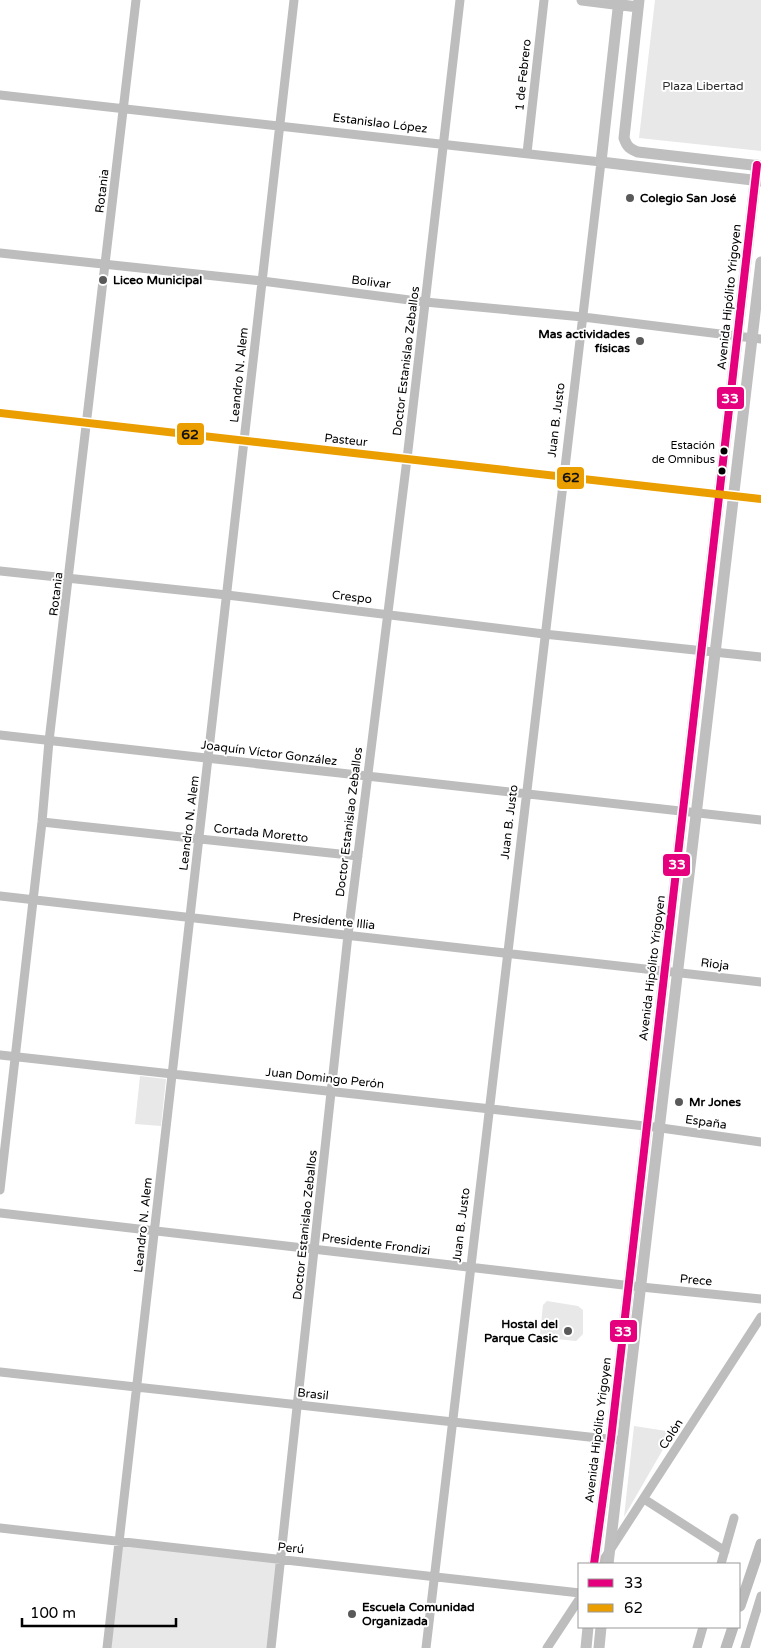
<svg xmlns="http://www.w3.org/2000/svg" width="761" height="1648" viewBox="0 0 761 1648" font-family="'Varela Round',sans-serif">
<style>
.green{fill:#e8e8e8}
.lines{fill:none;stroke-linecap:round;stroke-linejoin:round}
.canal{stroke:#bababa;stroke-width:11}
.street{stroke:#bdbdbd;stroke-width:9}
.secondary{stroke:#bfbfbf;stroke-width:11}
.bus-1-casing{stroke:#fff;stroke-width:11}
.bus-2-casing{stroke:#fff;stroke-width:11}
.bus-1{stroke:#e5007d;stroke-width:8}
.bus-2{stroke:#eb9e00;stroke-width:8}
.poi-dot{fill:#595959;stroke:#fff;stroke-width:2}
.bus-dot{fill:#000;stroke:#fff;stroke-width:2}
.labels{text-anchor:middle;stroke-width:4;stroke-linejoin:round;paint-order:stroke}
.bus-label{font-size:11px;fill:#000;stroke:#fff;text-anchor:end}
.street-label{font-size:12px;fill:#000;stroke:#fff}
.park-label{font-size:12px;fill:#2d2d2d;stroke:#fff}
.poi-label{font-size:12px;font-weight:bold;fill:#000;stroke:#fff;text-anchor:start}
.line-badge{stroke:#fff;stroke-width:2}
.badge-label{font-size:14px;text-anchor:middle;font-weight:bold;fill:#fff}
.pale-badge-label{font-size:14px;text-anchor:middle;font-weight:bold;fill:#111}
</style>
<rect width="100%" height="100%" fill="#fff"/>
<path class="green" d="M655 0H761V151L639 138Z
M140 1076 166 1079 161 1126 135 1124Z
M547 1301 578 1306 583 1310V1334L576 1341 545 1338 540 1334 543 1305Z
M634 1426 673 1432 624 1517Z
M119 1541 281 1560 271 1648H107Z"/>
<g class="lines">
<path class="canal" d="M740 1606 761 1544
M726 1648 733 1627"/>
<path class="street" d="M0 95 601 162 426 1648
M527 153 544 0
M0 253 262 281 425 302 583 317 761 339
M0 413 761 499
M0 571 227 595 544 634 761 657
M0 735 761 820
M42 822 358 856
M0 896 761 982
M0 1055 654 1127 761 1142
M0 1190 42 822 49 741 136 0
M0 1213 641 1287 761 1299
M0 1372 616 1440
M644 1499 725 1551
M0 1528 580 1593
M601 1564 761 1317
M721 1564 734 1518
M107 1648 294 0
M271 1648 348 935 407 459 460 0
M547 1648 580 1598
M697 1648 703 1627
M745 1648 761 1596"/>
<path class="secondary" d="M582 0 638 7
M619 0 601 162 761 181
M639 0 624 138C627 147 630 149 638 152L761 166
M594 1564 611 1439 757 165
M608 1564 761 262
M586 1648 588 1627
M599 1648 601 1627"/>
<g class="bus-1-casing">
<path id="bus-1" d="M594 1564 611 1439 757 165"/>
</g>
<g class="bus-2-casing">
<path id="bus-2" d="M0 413 761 499"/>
</g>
<use href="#bus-1" class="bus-1"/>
<use href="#bus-2" class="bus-2"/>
</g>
<g class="poi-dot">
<circle cx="630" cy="198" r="5"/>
<circle cx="103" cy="280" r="5"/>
<circle cx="640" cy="341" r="5"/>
<circle cx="679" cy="1102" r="5"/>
<circle cx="568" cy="1331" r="5"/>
<circle cx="352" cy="1614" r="5"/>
</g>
<g class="bus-dot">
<circle cx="724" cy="451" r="4.5"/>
<circle cx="722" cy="471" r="4.5"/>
</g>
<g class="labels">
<g class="bus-label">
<text x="715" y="449">Estación<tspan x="715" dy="14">de Omnibus</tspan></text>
</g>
<g class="street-label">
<text transform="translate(523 75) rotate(-84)" y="4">1 de Febrero</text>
<text transform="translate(380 123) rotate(7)" y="4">Estanislao López</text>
<text transform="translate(102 191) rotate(-83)" y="4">Rotania</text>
<text transform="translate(371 282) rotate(7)" y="4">Bolivar</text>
<text transform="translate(729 297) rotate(-84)" y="4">Avenida Hipólito Yrigoyen</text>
<text transform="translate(406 361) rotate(-83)" y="4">Doctor Estanislao Zeballos</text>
<text transform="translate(239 375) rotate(-84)" y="4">Leandro N. Alem</text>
<text transform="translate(556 420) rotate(-83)" y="4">Juan B. Justo</text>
<text transform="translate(346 440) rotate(6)" y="4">Pasteur</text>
<text transform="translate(56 594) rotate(-83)" y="4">Rotania</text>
<text transform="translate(352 597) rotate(7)" y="4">Crespo</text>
<text transform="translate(269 753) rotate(7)" y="4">Joaquín Víctor González</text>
<text transform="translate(349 822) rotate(-83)" y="4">Doctor Estanislao Zeballos</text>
<text transform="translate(509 822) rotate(-83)" y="4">Juan B. Justo</text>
<text transform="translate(189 823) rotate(-83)" y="4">Leandro N. Alem</text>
<text transform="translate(261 833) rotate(6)" y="4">Cortada Moretto</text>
<text transform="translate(334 921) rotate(6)" y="4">Presidente Illia</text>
<text transform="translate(715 964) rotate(7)" y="4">Rioja</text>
<text transform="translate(652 968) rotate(-83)" y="4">Avenida Hipólito Yrigoyen</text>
<text transform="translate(325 1078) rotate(6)" y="4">Juan Domingo Perón</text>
<text transform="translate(706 1122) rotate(8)" y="4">España</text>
<text transform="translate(143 1225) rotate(-84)" y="4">Leandro N. Alem</text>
<text transform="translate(305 1225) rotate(-84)" y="4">Doctor Estanislao Zeballos</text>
<text transform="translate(461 1225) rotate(-83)" y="4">Juan B. Justo</text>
<text transform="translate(376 1244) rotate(7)" y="4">Presidente Frondizi</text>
<text transform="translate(696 1280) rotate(5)" y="4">Prece</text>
<text transform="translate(313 1394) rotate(6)" y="4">Brasil</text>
<text transform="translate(598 1430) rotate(-83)" y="4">Avenida Hipólito Yrigoyen</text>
<text transform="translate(671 1434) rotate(-57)" y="4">Colón</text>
<text transform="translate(291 1548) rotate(6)" y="4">Perú</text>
</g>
<g class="park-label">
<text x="703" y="90">Plaza Libertad</text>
</g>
<g class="poi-label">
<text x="640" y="202">Colegio San José</text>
<text x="113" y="284">Liceo Municipal</text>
<text x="630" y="338" text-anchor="end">Mas actividades<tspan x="630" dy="14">físicas</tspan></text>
<text x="689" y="1106">Mr Jones</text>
<text x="558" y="1328" text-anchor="end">Hostal del<tspan x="558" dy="14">Parque Casic</tspan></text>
<text x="362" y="1611">Escuela Comunidad<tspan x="362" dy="14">Organizada</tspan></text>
</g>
</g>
<g class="line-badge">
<rect x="716" y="386" width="29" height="24" rx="5" fill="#e5007d"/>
<rect x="176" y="422" width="29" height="24" rx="5" fill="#eb9e00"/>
<rect x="556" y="466" width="29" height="24" rx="5" fill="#eb9e00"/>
<rect x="662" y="853" width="29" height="24" rx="5" fill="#e5007d"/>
<rect x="609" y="1319" width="29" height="24" rx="5" fill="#e5007d"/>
</g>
<g class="badge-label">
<text x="730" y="403">33</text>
<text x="677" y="869">33</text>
<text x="623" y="1336">33</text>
</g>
<g class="pale-badge-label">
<text x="190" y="439">62</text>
<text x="571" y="482">62</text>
</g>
<rect x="578" y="1563" width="162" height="65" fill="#ffffff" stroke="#999999"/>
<rect x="588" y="1579" width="25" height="8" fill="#e5007d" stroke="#999999"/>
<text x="624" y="1588" font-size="15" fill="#000000">33</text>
<rect x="588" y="1604" width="25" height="8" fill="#eb9e00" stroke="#999999"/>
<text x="624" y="1613" font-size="15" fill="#000000">62</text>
<path d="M22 1618v8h154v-8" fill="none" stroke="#000000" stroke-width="2.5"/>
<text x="30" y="1618" font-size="15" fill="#000000" stroke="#ffffff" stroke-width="4" paint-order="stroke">100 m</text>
</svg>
